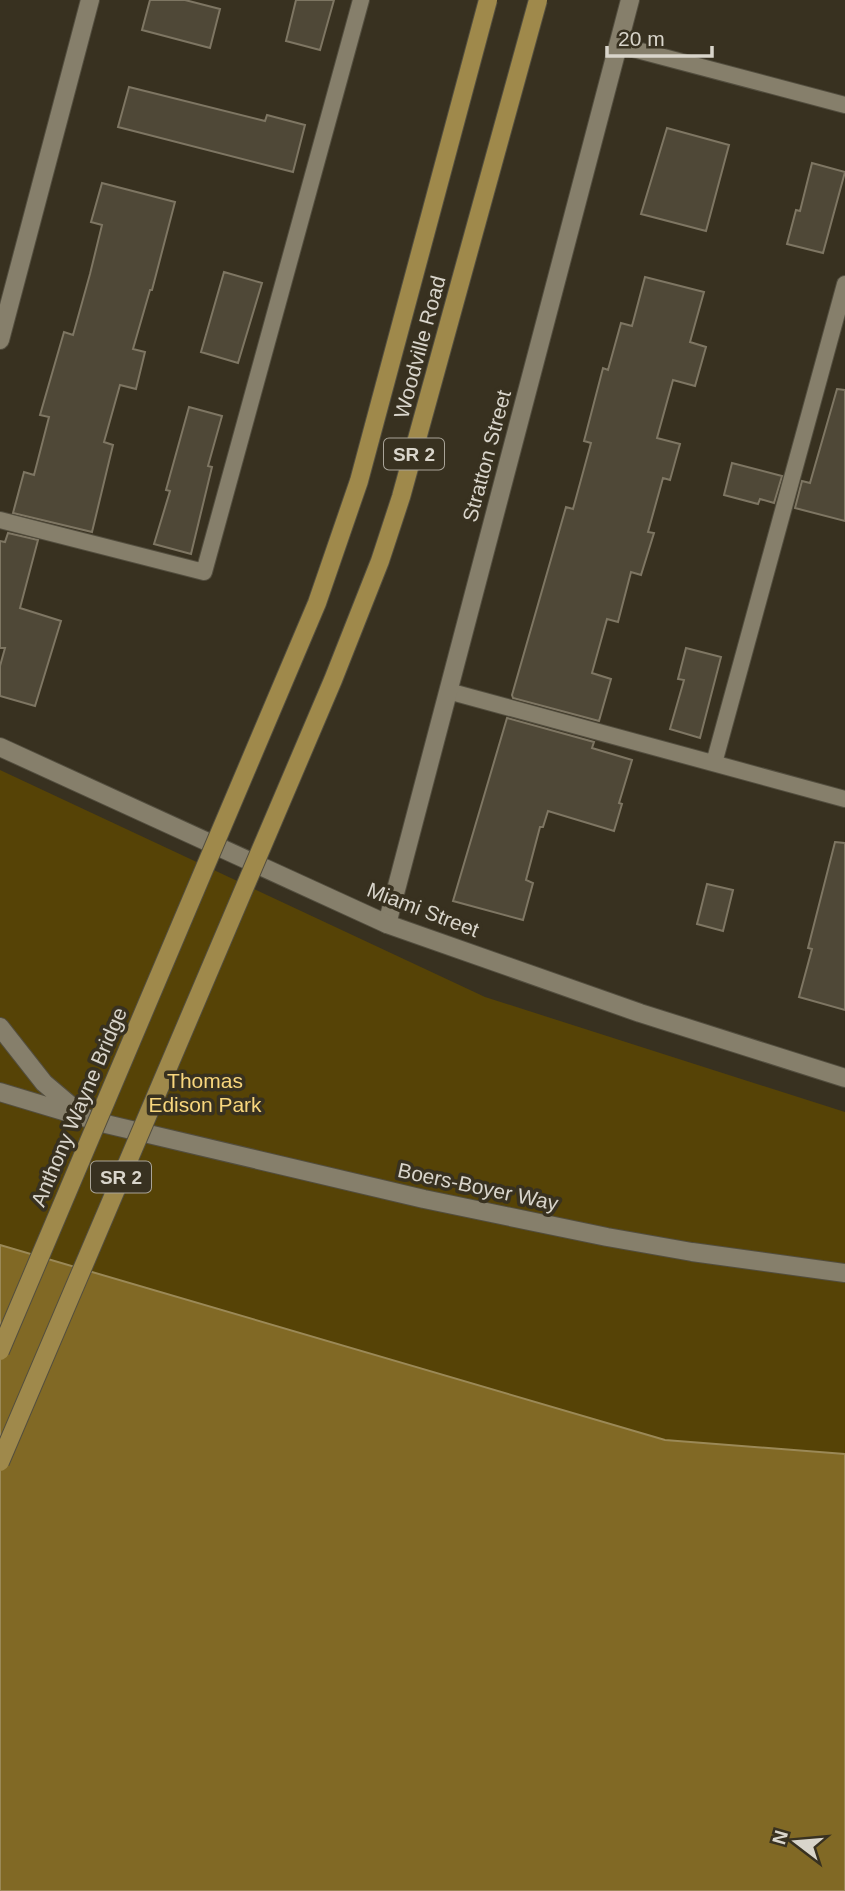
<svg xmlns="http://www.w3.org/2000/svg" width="845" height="1891" viewBox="0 0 845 1891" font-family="Arial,sans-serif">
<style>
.green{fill:#564306}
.water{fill:#816925;stroke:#9b8957;stroke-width:2}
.building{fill:#4f4837;stroke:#7e7663;stroke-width:2}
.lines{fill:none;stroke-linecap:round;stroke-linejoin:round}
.service-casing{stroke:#534e3f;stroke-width:18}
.minor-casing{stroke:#534e3f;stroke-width:20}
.tertiary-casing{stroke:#534e3f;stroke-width:20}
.service{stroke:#867f6b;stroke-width:16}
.minor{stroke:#867f6b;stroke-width:18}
.tertiary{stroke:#867f6b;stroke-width:18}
.primary-bridge-casing{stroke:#534e3f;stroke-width:20;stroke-linecap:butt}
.primary-bridge{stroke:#9f894b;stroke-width:18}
.labels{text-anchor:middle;stroke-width:7;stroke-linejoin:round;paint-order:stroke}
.shield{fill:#383120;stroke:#a9a498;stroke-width:2}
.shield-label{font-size:19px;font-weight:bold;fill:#d9d5cb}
.street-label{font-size:21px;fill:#d9d5cb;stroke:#383120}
.park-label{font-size:21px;fill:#f8d67d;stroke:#383120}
</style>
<rect width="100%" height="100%" fill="#383120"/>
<path class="green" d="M0 770 485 997 845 1112V1454L665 1440 0 1245Z"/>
<path class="water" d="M0 1245 665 1440 845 1454V1891H0Z"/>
<path class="building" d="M150 0H185L220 9 210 48 142 30Z
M296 0H334L320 50 286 41Z
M129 87 265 121 267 115 305 125 293 172 118 127Z
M667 128 729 145 706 231 641 214Z
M812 163 845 172 823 253 787 244 796 210 800 211Z
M102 183 175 202 152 290H150L133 349 145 352 136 389 120 385 104 442 113 445 92 532 13 513 24 472 34 475 49 417 40 415 64 332 73 335 90 274 102 225 91 222Z
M224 272 262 283 238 363 201 352Z
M645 277 704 292 690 342 706 347 695 386 673 380 657 438 680 444 670 480 663 478 648 532 654 533 641 575 631 572 618 622 607 619 592 673 611 679 599 721 513 698 512 695 566 507 573 509 591 443 584 441 603 368 608 370 621 323 632 326Z
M837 389 845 390V521L795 508 802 481 810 483Z
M189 407 222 416 208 466 212 467 191 554 154 544 170 491 166 490Z
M732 463 782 476 774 503 760 499 758 504 724 495Z
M8 533 38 540 20 608 61 621 35 706 0 696V666L5 648H0V541L5 542Z
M686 648 721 657 700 738 670 729 684 680 678 679Z
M507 718 594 742 592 748 632 760 619 803 622 804 614 831 548 811 543 827H540L526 880 533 883 523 920 453 901Z
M835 842 845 843V1010L799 997 812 949 808 948Z
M707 884 733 890 723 931 697 924Z"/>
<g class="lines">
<g class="service-casing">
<path id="service" d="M618 45 845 105
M0 520 204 572 361 0
M448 691 845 799
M714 763 845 284"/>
</g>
<g class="minor-casing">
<path id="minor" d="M0 340 90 0
M387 924 630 0
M0 1027 44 1083 77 1111
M0 1092 106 1124 424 1199 607 1237 692 1252 845 1273"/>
</g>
<g class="tertiary-casing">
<path id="tertiary" d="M0 747 387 924 640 1013 845 1078"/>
</g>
<use href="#service" class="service"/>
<use href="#minor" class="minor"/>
<use href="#tertiary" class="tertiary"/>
<g class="primary-bridge-casing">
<path id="primary-bridge" d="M0 1351 317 603 359 481 488 0
M0 1462 333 680 380 561 401 497 538 0"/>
</g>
<use href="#primary-bridge" class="primary-bridge"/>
</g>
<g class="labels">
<g class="shield">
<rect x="384" y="438.5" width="60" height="31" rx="5"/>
<rect x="91" y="1161.5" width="60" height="31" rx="5"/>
</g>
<g class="shield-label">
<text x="414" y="461">SR 2</text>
<text x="121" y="1184">SR 2</text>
</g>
<g class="street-label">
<text transform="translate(420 347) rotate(-75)" y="7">Woodville Road</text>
<text transform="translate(487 456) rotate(-75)" y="7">Stratton Street</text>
<text transform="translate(423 910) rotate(21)" y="7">Miami Street</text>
<text transform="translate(79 1107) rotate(-67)" y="7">Anthony Wayne Bridge</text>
<text transform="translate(478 1187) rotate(12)" y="7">Boers-Boyer Way</text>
</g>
<g class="park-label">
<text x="205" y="1088">Thomas<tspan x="205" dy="24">Edison Park</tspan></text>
</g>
</g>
<g transform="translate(796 1842) rotate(286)" stroke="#383120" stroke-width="5" paint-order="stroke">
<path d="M0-5L12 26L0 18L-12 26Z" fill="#d9d5cb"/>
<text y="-10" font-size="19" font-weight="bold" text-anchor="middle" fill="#d9d5cb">N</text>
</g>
<path d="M607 46v10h105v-10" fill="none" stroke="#d9d5cb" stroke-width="3.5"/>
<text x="618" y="46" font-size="21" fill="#d9d5cb" stroke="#383120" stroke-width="5" paint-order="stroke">20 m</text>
</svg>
